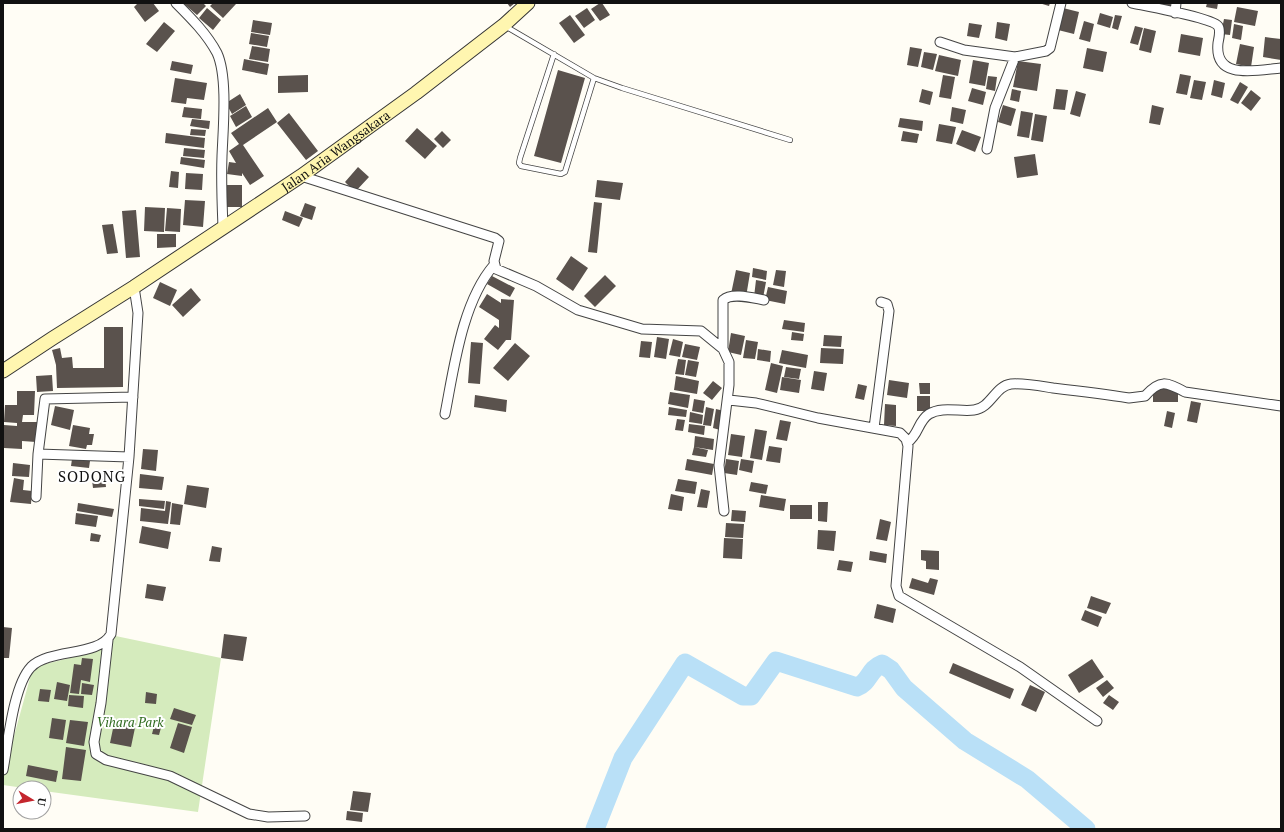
<svg xmlns="http://www.w3.org/2000/svg" width="1284" height="832" viewBox="0 0 1284 832" font-family="'PT Serif',serif">
<style>
.green{fill:#d5ebbd}
.lines{fill:none;stroke-linecap:round;stroke-linejoin:round}
.river{stroke:#b9e0f7;stroke-width:19}
.building{fill:#5a524d}
.lane-casing{stroke:#444;stroke-width:6}
.street-casing{stroke:#444;stroke-width:11}
.secondary-casing{stroke:#333;stroke-width:15}
.lane{stroke:#fff;stroke-width:4.5}
.street{stroke:#fff;stroke-width:9}
.secondary{stroke:#fff6b0;stroke-width:13}
.labels{text-anchor:middle;stroke-width:4;stroke-linejoin:round;paint-order:stroke}
.street-label{font-size:13px;fill:#111;stroke:#fff}
.park-label{font-size:13px;font-style:italic;fill:#2f6b1f;stroke:#fff}
.quarter-label{font-size:15px;letter-spacing:1px;fill:#111;stroke:#fff}
</style>
<rect width="100%" height="100%" fill="#fffdf5"/>
<path class="green" d="M106 634 221 658 198 812 44 791V788H24L3 785V776L33 667 90 653 101 647Z"/>
<g class="lines">
<path class="river" d="M595 829 623 758 685 663 743 696H751L776 661 857 687C869 683 869 669 882 664L891 670 904 688 965 741 1027 779 1086 829"/>
</g>
<path class="building" d="M138 3H153L159 11 145 22 134 7Z
M183 3H203L206 6 197 15Z
M213 3H234L236 4 223 18 210 6Z
M507 3H515L510 7Z
M600 3H602L610 15 600 21 591 9Z
M1039 3H1050L1049 6Z
M1161 3H1171L1170 6 1160 4Z
M1207 3H1218L1217 9 1206 7Z
M1237 7 1258 11 1255 26 1234 22Z
M207 8 221 20 213 30 199 18Z
M587 8 595 20 584 28 575 16Z
M1063 8 1079 12 1074 34 1058 30Z
M1100 13 1113 17 1110 28 1097 24Z
M570 15 585 35 574 43 559 23Z
M1115 15 1122 16 1118 30 1112 28Z
M1224 19 1232 20 1230 35 1221 34Z
M253 20 272 23 270 35 251 32Z
M1084 21 1094 24 1090 42 1079 39Z
M164 22 175 31 157 52 146 44Z
M997 22 1010 24 1007 41 995 38Z
M969 23 982 25 979 38 967 36Z
M1234 24 1243 26 1241 40 1232 38Z
M1135 26 1143 28 1138 45 1130 43Z
M1144 28 1156 31 1151 53 1139 50Z
M251 33 269 36 267 47 249 44Z
M1181 34 1203 38 1200 56 1178 52Z
M1265 37 1281 39V60L1263 57Z
M1240 44 1254 47 1251 67 1236 64Z
M252 46 270 49 268 62 249 59Z
M910 47 922 49 918 67 907 65Z
M1087 48 1107 52 1103 72 1083 68Z
M924 52 937 54 933 70 921 67Z
M939 55 961 60 958 76 935 71Z
M244 59 269 64 267 75 242 70Z
M973 60 989 63 985 86 969 83Z
M172 61 193 65 191 74 170 70Z
M1018 61 1041 64 1037 91 1013 87Z
M558 70 585 78 561 163 534 156Z
M1180 74 1191 76 1187 95 1176 93Z
M308 75V92L278 93V76Z
M943 75 955 77 951 99 939 97Z
M988 76 997 77 995 91 986 89Z
M175 78 207 83 204 100 187 98 186 104 171 102Z
M1194 80 1206 82 1202 100 1190 98Z
M1214 80 1225 83 1222 98 1211 95Z
M1240 82 1248 87 1238 104 1230 100Z
M972 88 986 92 983 105 968 101Z
M922 89 933 92 930 105 919 102Z
M1012 89 1021 91 1019 102 1010 100Z
M1056 89 1068 90 1065 110 1053 109Z
M1251 90 1261 98 1251 111 1241 103Z
M1076 91 1086 94 1080 117 1070 114Z
M240 94 246 105 232 114 226 103Z
M1003 105 1016 109 1011 126 998 122Z
M1152 105 1164 108 1160 125 1149 123Z
M246 106 252 117 236 127 230 116Z
M184 107 202 109 201 119 182 117Z
M952 107 966 110 963 124 950 121Z
M268 108 277 122 243 145 264 176 250 185 242 173V176L227 174 229 162 236 163 229 151 239 144 231 133Z
M1021 111 1033 113 1029 138 1017 136Z
M289 113 318 151 306 160 277 123Z
M1035 114 1047 116 1043 142 1031 140Z
M900 118 923 121 922 131 898 127Z
M192 119 210 121 209 129 190 126Z
M939 124 956 127 952 144 936 141Z
M417 128 437 146 425 159 405 141Z
M191 129 206 130 205 136 190 135Z
M962 130 981 137 975 152 956 144Z
M442 131 451 140 443 148 434 139Z
M903 131 919 134 917 143 901 141Z
M166 133 205 138 204 148 165 143Z
M184 148 205 150 204 158 183 156Z
M1035 154 1038 175 1017 178 1014 157Z
M181 157 205 160 204 168 180 164Z
M358 167 369 177 355 192 345 182Z
M171 171 179 172 178 188 169 187Z
M186 173 203 174 202 190 185 189Z
M597 180 623 183 620 200 595 197Z
M226 185H242V207H227Z
M185 200 205 201 203 227 183 225Z
M594 202 602 203 597 253 588 252Z
M305 203 316 207 312 220 300 216Z
M145 207 165 208 164 232 144 231Z
M167 208 181 209 180 232 165 231Z
M136 210 140 257 126 258 122 211Z
M285 211 303 218 299 227 282 220Z
M113 224 118 253 107 254 102 225Z
M157 234H176V247L157 248Z
M571 256 588 268 573 291 556 279Z
M753 268 767 271 766 280 752 277Z
M736 270 750 273 746 297 731 294Z
M776 270 786 271 784 287 773 285Z
M605 275 616 286 595 307 584 296Z
M492 276 515 288 510 297 487 284Z
M756 280 766 282 763 298 754 297Z
M160 282 177 290 170 306 153 298Z
M768 287 787 291 785 304 765 300Z
M191 288 201 300 183 317 172 305Z
M487 294 501 303V299L514 300 511 340H506L498 350 484 339 495 325 499 328V320L479 307Z
M784 320 805 323 804 332 782 329Z
M104 327H123V387L57 388 56 365 52 350 60 348 62 358 72 357 73 368H104Z
M792 332 804 334 803 341 791 340Z
M731 333 745 336 741 355 728 352Z
M824 335 842 336 841 347 823 346Z
M657 337 669 339 666 359 654 357Z
M673 339 683 342 680 357 669 355Z
M746 340 758 342 755 359 743 358Z
M641 341 652 342 650 358 639 357Z
M471 342 483 343 480 384 468 383Z
M515 343 530 356 508 381 493 368Z
M685 344 700 347 697 360 682 357Z
M821 348 844 349 843 364 820 363Z
M758 349 771 351 770 362 757 360Z
M782 350 808 355 806 368 779 363Z
M678 359 686 360 684 375 675 374Z
M688 360 699 362 696 377 685 375Z
M771 363 783 366 777 393 765 390Z
M786 367 801 369 799 379 784 377Z
M814 371 827 373 824 391 811 389Z
M52 375 53 391 37 392 36 376Z
M676 376 699 381 697 394 674 390Z
M782 377 801 380 799 393 780 390Z
M889 380 909 383 907 398 887 395Z
M713 381 722 388 712 400 703 393Z
M919 383H930V394H920Z
M858 384 867 386 864 400 855 398Z
M1153 388 1178 389V402H1153Z
M17 391H35L34 415H23L22 422H37L36 442 22 441V449L4 448V425L17 426V423L4 422 5 405H17Z
M670 392 690 395 688 408 668 404Z
M475 395 507 400 506 412 474 407Z
M917 396H930V411H917Z
M694 399 705 401 703 413 692 411Z
M1191 401 1201 403 1197 423 1187 421Z
M885 404 896 405V426L884 425Z
M55 406 74 410 70 430 51 425Z
M669 407 687 410 686 417 668 415Z
M706 407 714 409 711 426 703 425Z
M716 409 724 411 720 430 713 428Z
M1167 411 1175 413 1172 428 1164 426Z
M690 412 703 415 702 424 689 422Z
M677 419 685 420 683 431 675 430Z
M780 420 791 422 787 441 776 439Z
M689 424 705 426 704 435 688 432Z
M73 425 90 428 89 434H94L92 445H87L86 449 69 446Z
M755 429 767 431 762 460 750 458Z
M731 434 745 436 742 457 728 455Z
M695 436 714 439 713 450 694 447Z
M769 446 782 448 780 463 766 461Z
M694 447 708 450 706 457 692 455Z
M143 449 158 450 156 471 141 469Z
M72 459 90 461 89 468 71 466Z
M687 459 714 464 712 475 685 470Z
M726 459 739 461 737 475 724 473Z
M741 459 754 461 752 473 739 470Z
M13 463 30 465 29 477 12 476Z
M140 474 164 477 162 490 139 488Z
M14 478 24 480 23 490 32 491 31 504 10 502Z
M105 478 106 487 93 488 92 480Z
M678 479 697 482 695 494 675 491Z
M751 482 768 485 766 494 749 491Z
M187 485 209 488 206 508 184 504Z
M701 489 710 491 707 508 697 507Z
M671 494 684 497 682 511 668 509Z
M761 495 786 499 784 511 759 507Z
M139 499 165 501 164 509 139 506Z
M166 501 171 502 168 524 140 521 141 508 165 511Z
M818 502H828L827 522 818 521Z
M78 503 114 509 112 517 77 511Z
M172 503 183 505 180 525 170 524Z
M790 505H812V519H790Z
M732 510 746 511 745 522 731 521Z
M76 513 98 516 96 527 75 524Z
M880 519 891 522 887 541 876 539Z
M726 523 744 524 743 538 725 537Z
M142 526 171 532 168 549 139 543Z
M818 530 836 531 834 551 817 549Z
M91 533 101 535 99 542 90 541Z
M724 538 743 539 742 559 723 558Z
M212 546 222 548 220 562 209 561Z
M921 550 939 551V570L926 569V561L921 560Z
M870 551 887 554 886 563 869 560Z
M839 560 853 562 851 572 837 570Z
M912 578 928 583 930 578 938 580 934 595 909 588Z
M147 584 166 587 163 601 145 598Z
M1091 596 1111 603 1106 614 1087 608Z
M877 604 896 609 893 623 874 618Z
M1085 610 1102 617 1098 627 1081 620Z
M3 627 12 628 9 658H3Z
M224 634 247 637 243 661 221 658Z
M82 658 93 659 90 682 81 680 79 694 70 693 74 664 81 665Z
M1092 659 1104 677 1079 693 1068 675Z
M953 663 1014 689 1010 699 949 673Z
M1107 680 1114 688 1103 697 1096 688Z
M57 682 70 685 67 701 54 699Z
M82 683 94 685 92 695 81 694Z
M1030 685 1045 692 1036 712 1021 705Z
M40 689 51 690 49 702 38 701Z
M146 692 157 694 156 704 145 703Z
M69 695 84 696 83 708 68 706Z
M1109 695 1119 702 1113 710 1103 703Z
M174 708 196 715 192 725 170 719Z
M52 718 66 720 63 740 49 738Z
M115 719 136 723 131 747 110 743Z
M70 720 88 722 84 746 66 743Z
M155 722 162 724 159 735 152 734Z
M178 723 192 727 184 753 170 748Z
M66 747 86 750 81 781 62 779Z
M28 765 58 771 56 782 26 776Z
M353 791 371 793 368 812 350 810Z
M347 811 363 813 362 822 346 820Z"/>
<g class="lines">
<g class="lane-casing">
<path id="lane" d="M505 26 594 78 622 88 790 140
M554 54 520 158 519 163 521 166 561 174 565 172 594 78"/>
</g>
<g class="street-casing">
<path id="street" d="M176 3C191 18 207 34 217 53 228 77 223 129 222 156 221 180 222 203 223 227
M1132 3C1146 6 1212 18 1218 26 1221 30 1219 38 1218 43 1214 81 1257 70 1281 68
M1175 13 1176 3
M940 42 964 50 1015 57 1046 51 1050 48 1061 3
M987 149 995 108 1015 57
M301 176 495 238 499 241 494 261 496 269 536 286 578 310 642 329 701 331 723 349 729 362V385L719 465 724 511
M723 349V300C732 292 753 298 764 300
M729 400 756 403 818 418 900 433 906 439 908 446 896 586 899 596 1020 667 1097 721
M445 414C454 368 462 302 494 265
M874 428 889 311 887 304 881 302
M908 442C919 434 918 421 929 414 942 406 960 412 974 410 991 408 995 386 1011 384 1024 383 1040 386 1053 388 1079 391 1104 394 1129 398L1145 396C1160 379 1166 382 1185 392L1281 406
M38 454 129 457
M36 497 38 454 45 399 133 397
M108 640 101 703 94 742 96 754 106 760 170 776 249 814 268 817 305 816
M3 770C8 744 13 686 31 667 50 648 99 657 111 634L129 457 138 313 134 287"/>
</g>
<g class="secondary-casing">
<g id="secondary">
<path id="s1" d="M3 371 53 338 134 287 301 176 416 93 504 25 528 3"/>
</g>
</g>
<use href="#lane" class="lane"/>
<use href="#street" class="street"/>
<use href="#secondary" class="secondary"/>
</g>
<g class="labels">
<g class="street-label">
<text dy="5" stroke="none"><textPath href="#s1" startOffset="399">Jalan Aria Wangsakara</textPath></text>
</g>
<g class="park-label">
<text x="130" y="727">Vihara Park</text>
</g>
<g class="quarter-label">
<text x="92" y="482">SODONG</text>
</g>
</g>
<rect width="1284" height="832" fill="none" stroke="#111111" stroke-width="8"/>
<g transform="translate(32 800) rotate(100)"><circle r="19" fill="#ffffff" stroke="#a0a0a0"/>
<path d="M0-3L7 15L0 10L-7 15Z" fill="#c4262e"/>
<text y="-6" font-size="11" font-weight="bold" text-anchor="middle" fill="#111111">U</text>
</g>
</svg>
